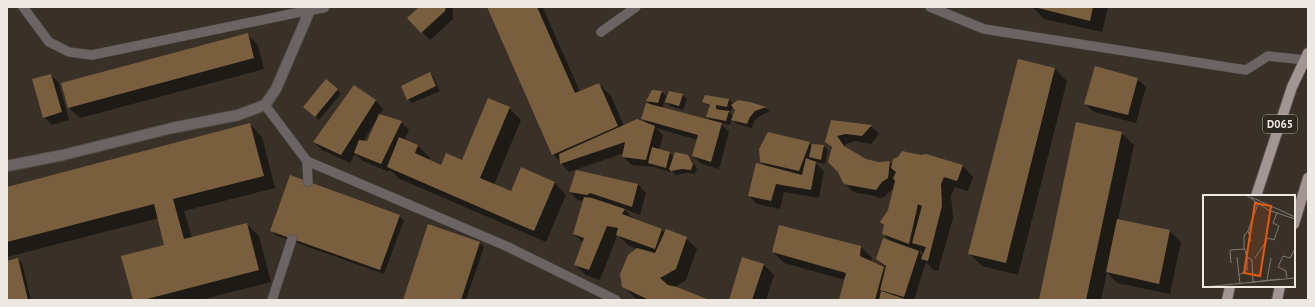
<svg xmlns="http://www.w3.org/2000/svg" width="1315" height="307" viewBox="0 0 1315 307" font-family="'PT Sans',sans-serif">
<style>
.shadow{fill:#0007;fill-rule:evenodd}
.building{fill:#7a5f3f}
.lines{fill:none;stroke-linecap:round;stroke-linejoin:round}
.service-casing{stroke:#564e46;stroke-width:10}
.minor-casing{stroke:#564e46;stroke-width:12}
.primary-casing{stroke:#564e46;stroke-width:12}
.service{stroke:#6b6464;stroke-width:9}
.minor{stroke:#6b6464;stroke-width:10}
.primary{stroke:#a29594;stroke-width:10}
.labels{text-anchor:middle;stroke-width:3.5;stroke-linejoin:round;paint-order:stroke}
.shield{fill:#2e271f;stroke:#b4aea8;stroke-width:1}
.shield-label{font-size:11px;font-weight:bold;fill:#ede8e2}
.inset-road{fill:none;stroke:#817a72;stroke-width:1}
.view{fill:#e8590c;fill-opacity:0.15;stroke:#e8590c;stroke-width:2}
.inset-edge{fill:none;stroke:#ede8e2;stroke-width:2}
</style>
<rect width="100%" height="100%" fill="#393128"/>
<path class="shadow" d="M420 7H453V19L430 40 409 18Z
M488 7H545L543 8 580 92 599 84 611 96 624 126 648 125 642 118 652 106 647 100 653 91 662 92 666 96 662 108 711 121 707 117 710 107 703 102 729 100 733 104 738 101 766 108 770 111 760 116 754 121 752 128 737 124 732 119 730 125 720 123 729 132 719 169 702 164 693 156 698 140 656 128 663 135 659 150 670 153 674 158 688 156 692 161 697 169 695 174 687 173 676 175 670 169V172L654 167 632 165 623 157 624 153 569 172 553 154ZM733 105 736 110 733 116 727 110 731 111Z
M1032 7H1108L1102 32 1044 19Z
M247 34 258 45 264 69 80 118 69 108Z
M1055 69 1067 81 1018 275 982 266 969 253Z
M430 74 434 78 440 91 412 103 408 99Z
M51 75 59 83 69 120 52 125 44 117Z
M1137 79 1146 87 1136 123 1094 112 1085 104Z
M337 90 341 94 319 120 309 111Z
M670 92 683 95 687 99 683 110 670 106 666 102Z
M375 100 383 109 379 115 401 122 409 130 404 141 418 146 430 158 429 161 442 166 462 161 509 108 521 120 494 185 511 192 554 182 566 195 546 242 400 179 390 170 389 172 363 161 355 154 350 163 322 150 314 142ZM375 122 376 123 367 142H363Z
M832 121 871 126 879 134 871 144 855 141 844 145 847 149 866 160 879 163 890 162 893 165 963 166 973 177 968 191 955 187 951 196 953 218 938 271 933 270 926 262 914 300H840L845 280 784 263 773 252 861 247 872 258 871 262 887 269 877 259 891 242 883 234 895 187 884 197 880 198 871 195 857 193 852 191 844 182 833 149 826 141ZM920 250 923 254V257L920 253Z
M250 124 262 137 275 188 184 211 192 238 247 224 259 236 271 282 201 300H134L166 246 159 218 7 257V188Z
M1121 133 1134 145 1118 220 1170 231 1181 242 1170 294 1117 283 1107 272 1101 300H1040Z
M809 143 813 147V145L824 146 828 150 825 164 813 161 824 171 819 198 784 192 780 209 757 204 749 196 766 167 761 161Z
M638 184 646 193 640 215 624 209 634 219 662 230 665 234 686 238 697 249 686 280 675 287 707 300H640L634 297 623 286 638 249 628 245 619 236H617L600 280 586 275 575 265 584 243 574 234 583 201 578 200 570 192Z
M399 216 404 220 384 274 275 235 271 230Z
M429 226 480 243 484 247 466 300H404Z
M18 259 22 263 31 300H7V262Z
M763 264 774 275 766 300H730Z"/>
<path class="building" d="M419 7H446L445 11 421 33 407 18Z
M487 7H537L575 93 599 83 618 126 552 155Z
M1034 7H1093L1090 21Z
M248 33 254 58 68 108 61 83Z
M1018 59 1055 68 1006 263 968 254Z
M1095 66 1138 78 1128 115 1084 104Z
M430 72 436 86 407 100 401 86Z
M51 74 62 112 43 118 32 79Z
M326 79 338 89 315 117 303 107Z
M354 85 376 100 341 155 313 142Z
M652 90 662 91 658 103 646 101Z
M669 91 683 94 679 106 665 102Z
M705 95 729 99 727 107 716 105V109L729 111 726 121 706 117 710 105 702 102Z
M488 98 510 107 480 178 511 191 521 167 555 182 534 231 387 167 399 137 418 145 415 153 441 165 446 153 462 160Z
M738 100 750 102 766 107 755 111 750 117 747 124 731 120 735 110 731 105Z
M646 103 722 123 711 162 692 156 698 135 641 119Z
M379 114 402 121 381 164 354 153 359 140 367 141Z
M637 119 655 126 646 160 622 157 625 142 560 164 559 154Z
M831 120 872 125 862 136 846 134 837 136 844 146 866 159 879 162 890 161 888 178 882 182 876 190 848 185 843 183 838 172 828 162 832 147 825 142Z
M1076 122 1122 132 1086 300H1039Z
M250 123 264 176 173 199 184 239 247 223 259 270 143 300H133L121 256 164 245 154 204 7 242V187Z
M768 132 810 142 799 171 760 162 759 149Z
M812 144 824 145 821 160 809 157Z
M652 147 670 152 666 168 648 163Z
M902 151 921 155 926 154 963 165 957 181 944 177 941 184 942 206 928 261 921 259 926 247 912 243 922 206 918 204 909 244 882 234 884 225 880 222 888 210 895 181 893 178 896 172 891 168 893 159 898 157Z
M675 152 688 155 693 164 691 170 682 169 671 171 669 169Z
M806 158 816 162 811 190 776 184 771 201 748 196 756 163 802 175Z
M576 170 638 184 632 207 590 193 587 195 569 192Z
M290 175 400 215 380 270 270 231Z
M584 197 592 198 625 209 622 214 662 229 655 249 616 235 618 228 607 226 589 270 574 265 584 238 573 234Z
M1117 219 1170 230 1159 284 1106 272Z
M428 224 480 242 461 300H403Z
M779 225 861 246 860 256 884 267 875 300H839L846 273 772 252Z
M666 229 687 237 676 269 660 278 668 285 677 287 709 300H649L622 287 620 274 628 255 637 248 655 253Z
M883 238 919 251 904 297 880 290 886 266 876 259Z
M742 257 764 264 752 300H729Z
M18 258 28 300H7V261Z
M881 291 908 300H879Z"/>
<g class="lines">
<g class="service-casing">
<path id="service" d="M23 7 49 42 69 52 92 55 310 10
M930 7 984 29 1246 70 1268 56 1305 60
M601 32 636 7
M265 105 307 161 308 182
M307 161 506 246 616 300
M272 300 292 239"/>
</g>
<g class="minor-casing">
<path id="minor" d="M7 166 63 155 172 128 238 115 265 105 276 89 310 10 324 7"/>
</g>
<g class="primary-casing">
<path id="primary" d="M1256 196 1292 87 1308 53
M1294 224 1308 178
M1227 300 1230 286
M1277 300 1280 286"/>
</g>
<use href="#service" class="service"/>
<use href="#minor" class="minor"/>
<use href="#primary" class="primary"/>
</g>
<g class="labels">
<rect class="shield" x="1263" y="115" width="34" height="18" rx="3"/>
<g class="shield-label">
<text x="1280" y="128">D065</text>
</g>
</g>
<g transform="translate(1203 195)">
<rect width="92" height="92" fill="#393128"/>
<path class="inset-road" d="M43 0 65 15 92 24M48 2 92 22M45 36 41 41V52L44 62 49 65 50 88M48 46 45 36 55 9M34 62 37 89M52 63 65 43 71 45 76 31 70 28 74 18M28 68 27 55 42 54M36 80 44 75V62M84 83 83 76 75 72 80 61 87 63 92 54M64 85 68 63M50 87 77 84M1 92 92 83"/>
<path class="view" d="M52 8 68 11 57 81 41 78Z"/>
<rect width="92" height="92" class="inset-edge"/>
</g>
<rect width="1315" height="307" fill="none" stroke="#ede8e2" stroke-width="16"/>
</svg>
